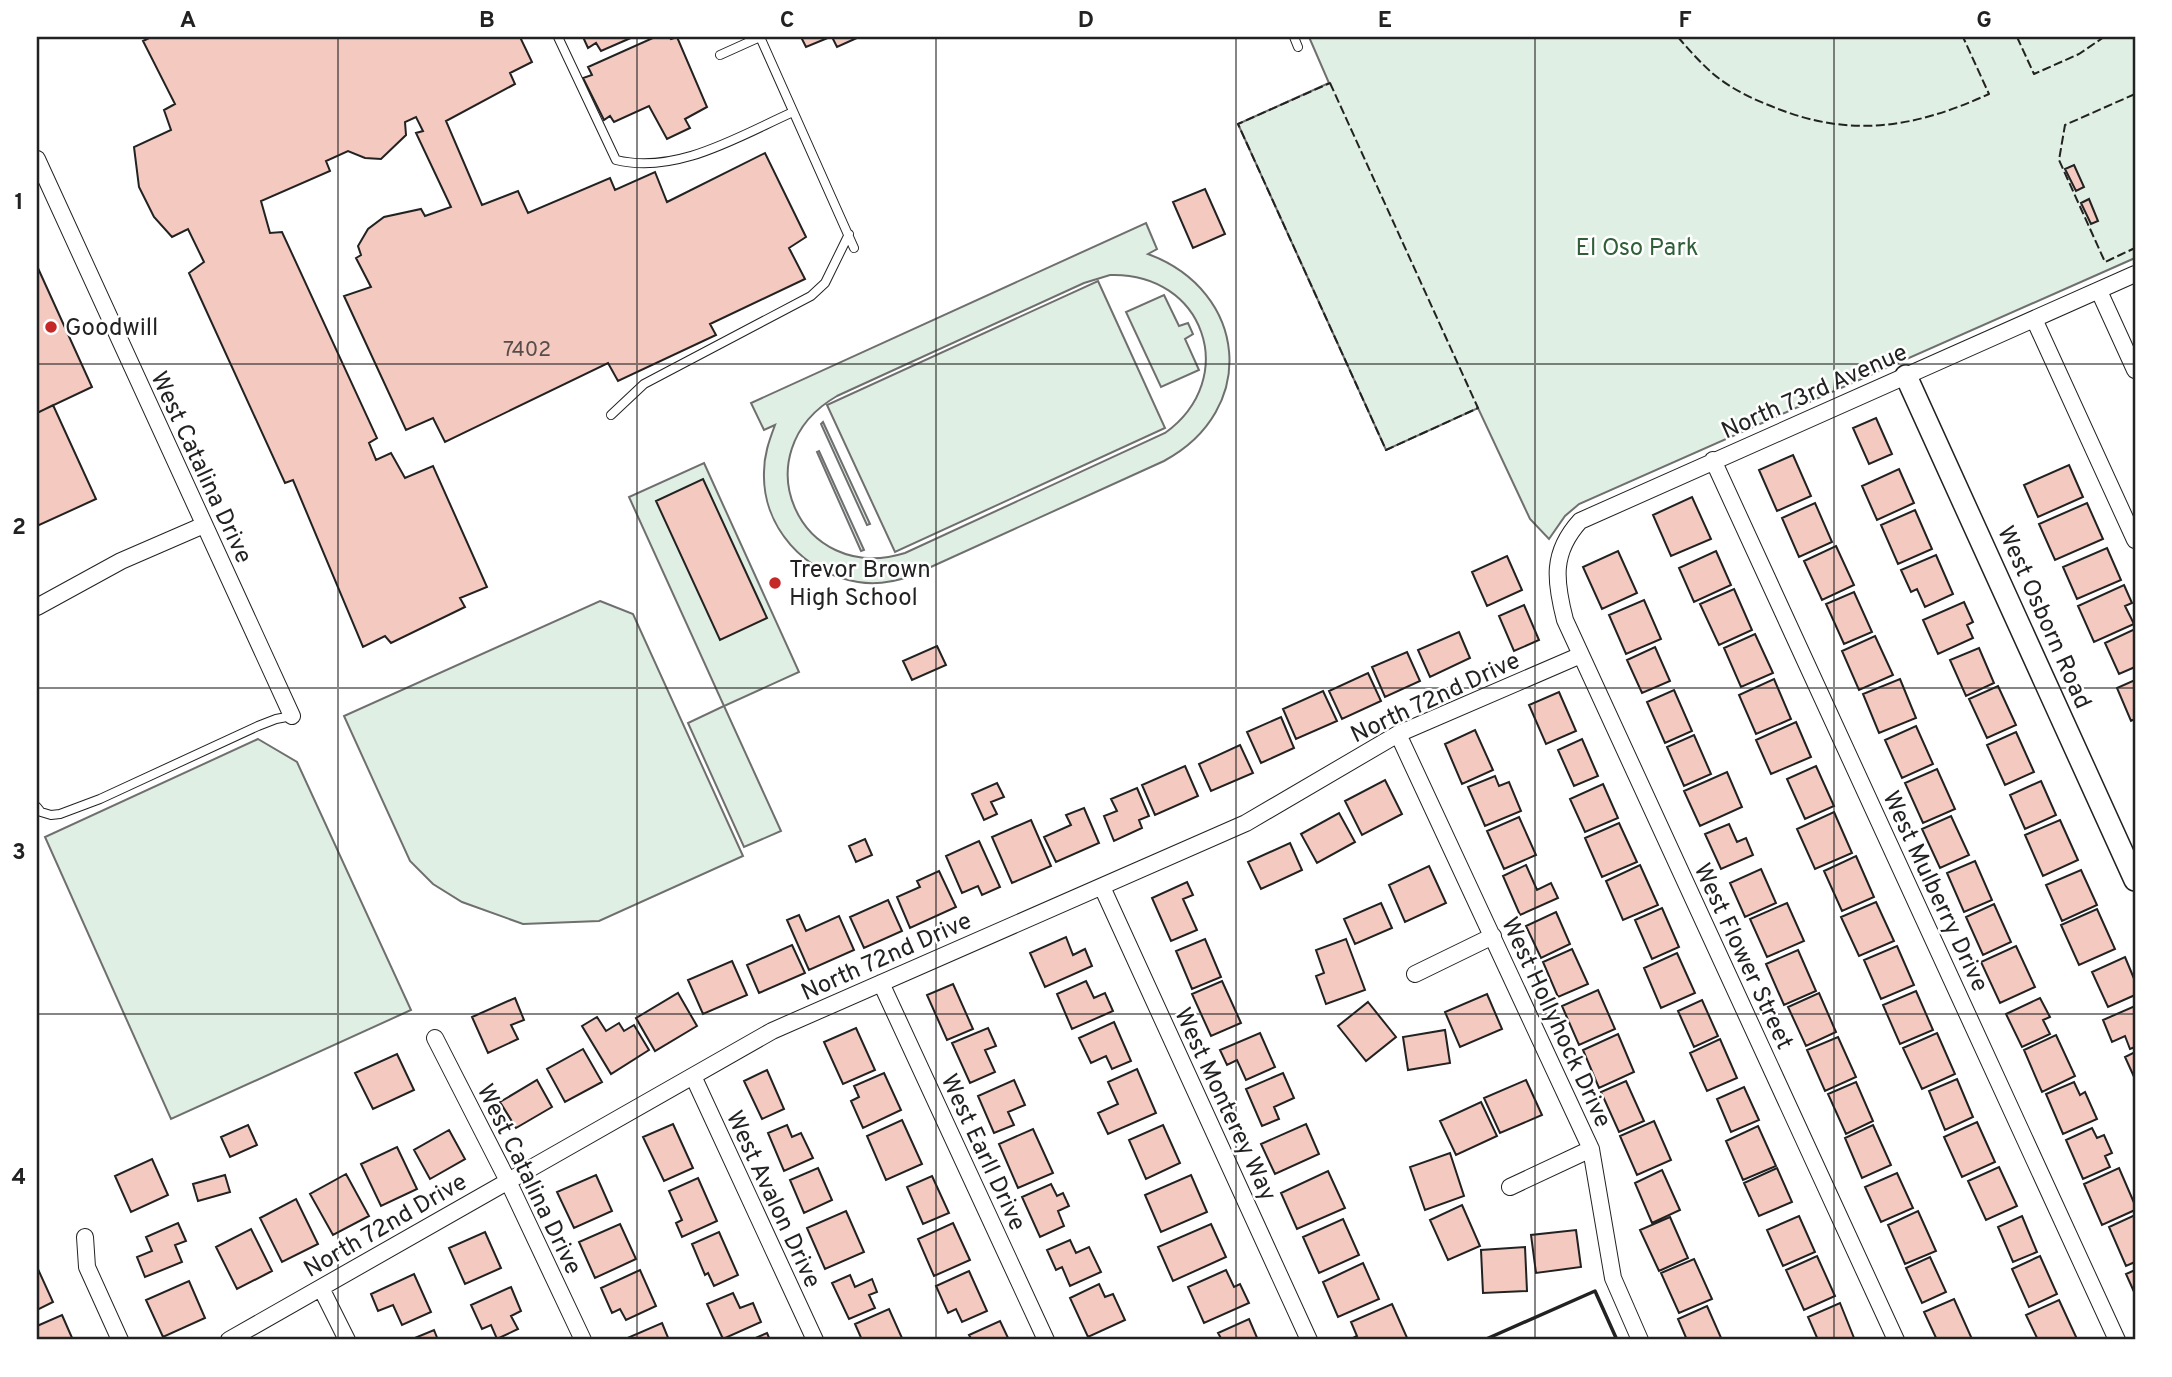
<svg xmlns="http://www.w3.org/2000/svg" width="2172" height="1377" viewBox="0 0 2172 1377" font-family="Overpass,sans-serif">
<style>
.green{fill:#e0efe3;stroke:#6f6f6f;stroke-width:2;fill-rule:evenodd}
.building{fill:#f3c9c0;stroke:#222;stroke-width:2}
.lines{fill:none;stroke-linecap:round;stroke-linejoin:round}
.service-casing{stroke:#222;stroke-width:10}
.minor-casing{stroke:#222;stroke-width:18}
.tertiary-casing{stroke:#222;stroke-width:24}
.service{stroke:#fff;stroke-width:8}
.minor{stroke:#fff;stroke-width:16}
.tertiary{stroke:#fff;stroke-width:21}
.fence{stroke:#222;stroke-width:2;stroke-dasharray:9 3.5;stroke-linecap:butt}
.wall{stroke:#222;stroke-width:3.5}
.grid{fill:none;stroke:#222;stroke-width:2;stroke-opacity:0.55}
.poi-dot{fill:#c62828;stroke:#fff;stroke-width:2.5}
.labels{text-anchor:middle;stroke-width:5;stroke-linejoin:round;paint-order:stroke}
.number-label{font-size:21px;fill:#564c4a}
.park-label{font-size:24px;fill:#2f5e38;stroke:#fff}
.poi-label{font-size:24px;fill:#222;stroke:#fff;text-anchor:start}
.street-label{font-size:24px;fill:#222;stroke:#fff}
.neatline{fill:none;stroke:#222;stroke-width:2.5}
.grid-label{font-size:23px;text-anchor:middle;font-weight:bold;fill:#222}
</style>
<rect width="100%" height="100%" fill="#fff"/>
<path class="green" d="M1309 37H2135V258L1579 504 1565 516 1549 539 1530 519 1478 408 1386 450 1238 124 1329 83Z
M1146 223 1157 249 1148 254C1248 291 1259 410 1164 461L911 576C894 582 876 585 858 582 805 574 762 527 764 472 764 455 769 441 775 425L764 430 751 403ZM1110 275C1204 272 1241 378 1165 433L905 553C799 586 740 452 837 396L1084 283Z
M1098 281 1165 428 895 552 827 405Z
M1164 295 1179 326 1188 323 1193 334 1185 339 1199 370 1161 387 1126 312Z
M823 422 870 524 867 525 821 424Z
M819 451 864 550 861 551 817 452Z
M704 463 799 672 724 706 781 831 744 847 688 723 724 706 629 497Z
M600 601 633 614 743 856 599 921 523 924 462 902 433 884 410 861 344 716Z
M258 739 297 762 411 1010 171 1119 45 837Z"/>
<path class="building" d="M151 37H520L532 62 510 73 515 84 446 121 482 205 518 191 528 213 610 178 615 190 655 172 667 202 765 153 806 237 789 248 805 279 710 324 716 335 618 381 608 363 445 442 433 418 406 430 344 296 371 287 356 258 361 255 358 246 368 229 384 217 421 209 425 216 451 207 416 133 423 131 416 117 405 122 406 135 381 159 365 158 348 151 326 161 330 171 261 201 270 233 282 232 377 438 369 443 376 460 391 453 405 478 433 466 487 587 460 598 465 607 391 643 385 636 363 647 293 480 285 483 189 273 204 262 188 229 172 237 154 217 139 187 134 147 171 130 164 110 175 104 143 41Z
M583 37H633L601 51 596 43 588 48Z
M655 37H669L671 39 677 37 707 107 685 119 690 128 667 139 649 106 614 122 610 116 604 120 583 78 592 75 588 67Z
M801 37H830L806 47Z
M832 37H859L837 47Z
M2074 165 2084 187 2076 191 2065 169Z
M1205 189 1225 234 1193 248 1173 202Z
M2089 199 2098 221 2091 224 2081 203Z
M37 266 92 387 37 413Z
M53 405 96 499 37 526V413Z
M1876 418 1892 454 1869 464 1853 428Z
M1793 455 1811 496 1777 511 1759 470Z
M2069 465 2083 497 2038 517 2024 485Z
M1899 469 1914 503 1877 520 1862 486Z
M703 479 767 618 720 640 656 501Z
M1692 497 1711 539 1671 556 1653 515Z
M1815 503 1832 542 1799 557 1782 518Z
M2087 503 2103 539 2055 560 2039 524Z
M1915 510 1932 549 1898 564 1881 525Z
M1836 546 1854 585 1822 600 1804 561Z
M2107 548 2121 580 2077 599 2063 567Z
M1618 551 1637 593 1602 609 1583 567Z
M1716 551 1731 585 1694 602 1679 568Z
M1936 555 1953 594 1925 607 1917 589 1911 592 1901 570Z
M1507 556 1522 590 1487 606 1472 572Z
M2124 585 2132 603 2125 606 2134 624 2094 642 2078 606Z
M1734 589 1752 630 1719 645 1700 604Z
M1854 592 1872 632 1844 644 1826 604Z
M1644 600 1661 639 1626 654 1609 615Z
M1964 602 1973 622 1967 625 1973 638 1938 654 1923 620Z
M1524 605 1539 640 1514 651 1499 616Z
M2135 629V667L2119 674 2105 643Z
M1459 632 1470 658 1430 677 1418 650Z
M1755 634 1773 673 1741 687 1724 648Z
M1875 636 1893 675 1859 690 1842 651Z
M937 646 946 665 912 680 903 661Z
M1655 647 1670 681 1642 693 1627 660Z
M1979 648 1994 683 1966 696 1950 660Z
M1407 652 1420 681 1385 697 1372 667Z
M1368 673 1381 701 1342 719 1329 691Z
M1774 679 1791 719 1756 734 1739 695Z
M1900 679 1916 718 1879 733 1863 694Z
M2135 680V719L2131 721 2117 688Z
M1998 686 2016 725 1987 738 1969 699Z
M1674 690 1692 731 1665 743 1647 702Z
M1323 691 1337 721 1296 739 1283 709Z
M1559 692 1576 731 1546 744 1529 705Z
M1281 717 1294 748 1261 763 1247 732Z
M1796 722 1811 757 1771 774 1756 740Z
M1916 726 1933 764 1902 778 1885 740Z
M1475 730 1493 770 1462 784 1445 744Z
M2016 732 2034 772 2005 785 1987 745Z
M1694 735 1711 774 1684 786 1667 747Z
M1582 739 1598 776 1574 786 1558 750Z
M1240 745 1253 773 1211 791 1199 764Z
M1185 766 1198 796 1155 815 1142 785Z
M1816 766 1834 806 1805 819 1787 779Z
M1937 769 1955 809 1923 823 1905 783Z
M1727 772 1742 807 1700 826 1684 791Z
M1495 776 1499 786 1509 782 1521 811 1485 826 1468 787Z
M1385 780 1402 814 1362 835 1345 801Z
M2041 781 2056 815 2025 829 2010 795Z
M997 783 1004 797 991 802 997 814 984 820 972 794Z
M1603 784 1618 818 1585 832 1570 799Z
M1137 788 1149 816 1139 820 1142 828 1114 841 1104 816 1117 811 1111 799Z
M1084 808 1099 843 1056 862 1044 837 1071 825 1066 815Z
M1834 812 1852 853 1815 869 1797 829Z
M1339 813 1355 842 1317 863 1301 834Z
M1951 816 1969 855 1940 868 1922 829Z
M1519 817 1536 855 1504 869 1487 831Z
M1031 820 1051 866 1012 883 992 837Z
M2060 820 2078 860 2043 876 2025 835Z
M1619 823 1637 862 1602 877 1585 838Z
M1729 824 1737 842 1746 838 1753 855 1721 869 1705 834Z
M865 839 872 855 856 862 849 846Z
M979 841 1000 887 982 895 978 886 962 893 946 856Z
M1290 843 1302 870 1261 889 1248 862Z
M1856 856 1874 897 1842 911 1824 871Z
M1975 861 1992 900 1964 912 1947 873Z
M1526 865 1537 890 1551 883 1558 898 1520 915 1503 876Z
M1640 865 1658 905 1623 920 1606 881Z
M1429 866 1446 903 1405 922 1389 885Z
M1761 869 1776 903 1745 917 1730 883Z
M2081 870 2097 905 2062 921 2046 885Z
M939 871 956 907 910 928 897 897 920 887 917 881Z
M1187 882 1193 895 1183 899 1197 930 1171 941 1152 898Z
M888 900 902 931 864 948 850 917Z
M1876 902 1894 941 1859 956 1841 917Z
M1381 903 1392 928 1355 944 1344 919Z
M1787 903 1804 941 1767 957 1750 919Z
M1994 904 2011 942 1983 955 1966 917Z
M1662 908 1679 947 1652 959 1635 920Z
M2097 909 2115 949 2079 965 2061 925Z
M1556 912 1570 944 1541 958 1526 926Z
M799 915 806 931 839 916 854 950 809 970 787 920Z
M1066 937 1073 955 1085 949 1092 966 1045 987 1030 953Z
M1205 939 1221 977 1192 989 1176 951Z
M1346 939 1365 990 1326 1004 1316 976 1324 973 1316 950Z
M792 945 805 973 759 993 747 965Z
M1897 946 1914 985 1881 999 1864 960Z
M2016 946 2035 987 2000 1003 1981 962Z
M1572 949 1588 984 1558 997 1543 962Z
M1798 950 1816 991 1784 1005 1766 964Z
M1677 953 1695 993 1661 1008 1644 968Z
M2125 957 2135 981V995L2108 1007 2092 972Z
M732 961 747 995 703 1014 688 980Z
M1086 981 1094 998 1105 993 1113 1011 1072 1029 1057 994Z
M1222 981 1241 1023 1211 1036 1192 994Z
M953 984 973 1029 947 1040 927 995Z
M1598 990 1615 1029 1579 1045 1562 1006Z
M1916 991 1933 1030 1900 1044 1883 1005Z
M678 993 697 1026 655 1051 636 1018Z
M1819 993 1836 1032 1806 1046 1788 1007Z
M1487 994 1502 1029 1460 1047 1445 1012Z
M515 998 524 1020 511 1025 518 1039 488 1053 472 1017Z
M2040 998 2050 1017 2043 1020 2050 1034 2022 1047 2006 1014Z
M1702 1000 1718 1036 1694 1047 1678 1011Z
M1368 1002 1396 1037 1366 1061 1338 1026Z
M2135 1006V1047L2130 1049 2125 1036 2112 1042 2103 1020Z
M597 1017 606 1031 619 1023 624 1031 634 1025 649 1050 611 1074 582 1026Z
M1114 1022 1131 1061 1112 1069 1106 1056 1091 1063 1079 1038Z
M856 1028 875 1070 843 1084 824 1042Z
M988 1028 996 1046 985 1050 995 1072 970 1083 952 1043Z
M1445 1030 1450 1063 1408 1070 1403 1037Z
M1260 1033 1275 1067 1246 1080 1237 1060 1227 1065 1220 1050Z
M1937 1033 1955 1074 1922 1089 1903 1048Z
M1618 1034 1634 1072 1599 1088 1583 1050Z
M2056 1035 2075 1076 2042 1092 2024 1050Z
M1838 1037 1856 1077 1825 1091 1807 1050Z
M1720 1039 1737 1078 1707 1091 1690 1053Z
M583 1049 602 1082 565 1102 547 1069Z
M2135 1052V1079L2125 1057Z
M397 1054 414 1090 373 1109 355 1073Z
M1137 1069 1156 1113 1108 1134 1098 1113 1118 1104 1108 1082Z
M767 1070 784 1109 762 1119 744 1081Z
M884 1073 901 1110 863 1128 851 1101 859 1097 854 1086Z
M1283 1073 1294 1098 1274 1107 1279 1119 1262 1126 1246 1089Z
M1957 1079 1973 1117 1945 1130 1929 1091Z
M537 1080 552 1107 516 1128 500 1102Z
M1014 1080 1025 1105 1008 1112 1014 1125 994 1133 978 1096Z
M1526 1080 1542 1115 1500 1133 1484 1098Z
M1626 1081 1644 1121 1619 1132 1601 1092Z
M1856 1082 1873 1121 1846 1134 1828 1094Z
M2074 1082 2080 1095 2085 1092 2097 1119 2063 1134 2046 1094Z
M1744 1087 1759 1120 1731 1132 1717 1099Z
M1481 1102 1497 1136 1456 1155 1440 1121Z
M902 1120 922 1164 886 1180 867 1136Z
M1654 1121 1671 1160 1637 1175 1620 1136Z
M1977 1122 1995 1162 1962 1177 1944 1137Z
M673 1124 693 1168 664 1181 643 1137Z
M1306 1124 1319 1154 1275 1174 1261 1144Z
M248 1125 257 1145 230 1157 221 1137Z
M787 1125 792 1137 801 1133 813 1158 784 1171 768 1133Z
M1163 1125 1180 1163 1146 1179 1129 1140Z
M1873 1125 1891 1165 1862 1178 1845 1138Z
M1758 1126 1776 1166 1743 1180 1726 1141Z
M2092 1128 2097 1138 2104 1135 2112 1153 2105 1156 2110 1167 2083 1179 2066 1140Z
M1033 1129 1053 1173 1018 1188 999 1144Z
M449 1130 465 1159 430 1179 414 1150Z
M397 1147 417 1189 381 1206 361 1164Z
M1450 1153 1464 1196 1425 1210 1410 1167Z
M152 1159 168 1195 131 1212 115 1176Z
M1999 1167 2017 1206 1986 1220 1968 1181Z
M818 1168 832 1200 804 1213 790 1180Z
M1777 1168 1792 1202 1759 1216 1744 1183Z
M2119 1168 2135 1205V1210L2102 1225 2084 1184Z
M1662 1170 1680 1210 1652 1223 1635 1183Z
M1328 1171 1345 1208 1297 1229 1281 1193Z
M1897 1173 1913 1208 1881 1222 1865 1187Z
M346 1174 369 1216 333 1235 310 1194Z
M225 1175 230 1192 198 1201 193 1184Z
M596 1175 612 1211 574 1228 557 1192Z
M1191 1175 1207 1212 1161 1232 1145 1195Z
M932 1176 949 1213 923 1224 907 1187Z
M698 1178 717 1221 682 1237 676 1223 682 1220 669 1191Z
M1051 1184 1057 1196 1063 1193 1069 1206 1058 1211 1064 1226 1040 1237 1022 1197Z
M296 1199 318 1244 282 1262 260 1218Z
M1462 1205 1480 1246 1448 1260 1430 1220Z
M846 1211 864 1252 825 1269 807 1228Z
M1918 1211 1936 1251 1905 1264 1888 1225Z
M2135 1215V1262L2126 1266 2109 1227Z
M1799 1216 1815 1252 1783 1266 1767 1230Z
M2022 1216 2037 1252 2013 1262 1998 1227Z
M1670 1217 1688 1258 1659 1271 1640 1230Z
M1343 1219 1359 1255 1319 1273 1303 1237Z
M178 1223 186 1241 175 1245 182 1262 145 1277 137 1257 152 1251 146 1237Z
M953 1223 970 1260 934 1276 918 1239Z
M620 1224 636 1259 595 1278 579 1242Z
M1211 1224 1226 1257 1173 1281 1158 1247Z
M251 1229 272 1271 237 1289 216 1247Z
M1576 1230 1581 1267 1536 1273 1531 1235Z
M485 1232 501 1268 465 1284 449 1248Z
M719 1232 738 1275 714 1286 708 1273 705 1275 692 1244Z
M1070 1240 1076 1253 1089 1247 1101 1272 1070 1286 1062 1267 1056 1270 1047 1250Z
M1525 1247 1527 1291 1483 1293 1481 1250Z
M1817 1256 1835 1296 1804 1310 1786 1270Z
M2040 1256 2057 1294 2029 1307 2012 1269Z
M1930 1257 1946 1292 1922 1303 1906 1268Z
M1694 1259 1712 1299 1679 1313 1661 1273Z
M1363 1263 1379 1299 1338 1317 1323 1282Z
M37 1267 53 1302 37 1310Z
M640 1270 656 1306 626 1320 620 1309 612 1313 601 1288Z
M1226 1270 1234 1287 1240 1284 1249 1303 1204 1323 1188 1287Z
M2135 1270V1294L2126 1274Z
M969 1271 987 1311 962 1322 956 1309 948 1313 936 1286Z
M414 1274 431 1312 402 1325 393 1305 378 1311 371 1294Z
M850 1275 855 1287 872 1279 877 1292 869 1295 875 1308 849 1319 832 1283Z
M189 1281 205 1318 163 1337 146 1300Z
M1099 1284 1105 1297 1113 1294 1125 1320 1088 1337 1070 1298Z
M511 1287 521 1311 511 1316 518 1329 497 1339 491 1325 482 1329 471 1305Z
M733 1293 740 1308 753 1303 761 1322 723 1339 707 1304Z
M1954 1299 1972 1339 1937 1340 1924 1312Z
M2059 1300 2077 1339 2038 1340 2026 1315Z
M1840 1303 1854 1338 1850 1340H1818L1808 1317Z
M1392 1304 1408 1340H1349L1357 1336 1351 1322Z
M1707 1306 1722 1340H1687L1678 1319Z
M889 1309 902 1338 898 1340H862L855 1324Z
M62 1315 73 1340H37V1326Z
M1249 1319 1258 1340H1222L1218 1333Z
M1000 1321 1009 1340H972L969 1335Z
M662 1323 669 1340H626L625 1339Z
M434 1330 438 1340H410Z
M767 1333 770 1340H751Z"/>
<g class="lines">
<g class="service-casing">
<path id="service" d="M558 37 616 160C677 175 739 136 793 112
M760 37 854 248
M1294 37 1298 47
M720 55 760 37
M611 415 644 384 811 296 825 283 849 234
M37 807 41 812 51 815 60 814 100 799 258 726 276 719 292 716"/>
</g>
<g class="minor-casing">
<path id="minor" d="M37 159 292 716
M2099 291 2135 370
M2034 319 2135 540
M1713 460 2117 1340
M37 607 121 561 204 525
M1398 734 1591 1149 1613 1278 1640 1340
M1102 887 1309 1340
M1415 974 1493 936
M881 983 1046 1340
M435 1038 508 1181 583 1340
M693 1076 815 1340
M1510 1187 1591 1149
M85 1237 87 1267 120 1340
M321 1288 347 1340
M229 1340 772 1031 1246 823 1398 734 1581 655
M1896 1340 1565 620C1555 581 1551 553 1580 521L2135 274"/>
</g>
<g class="tertiary-casing">
<path id="tertiary" d="M1906 376 2135 880"/>
</g>
<use href="#service" class="service"/>
<use href="#minor" class="minor"/>
<use href="#tertiary" class="tertiary"/>
<path class="fence" d="M1678 37C1688 49 1699 61 1711 72 1728 87 1750 98 1771 106 1850 139 1914 128 1989 94L1963 37
M2017 37 2034 74 2079 54 2104 37
M1330 83 1478 408 1386 450 1238 124Z
M2135 94 2065 125 2059 160 2105 262 2135 248"/>
<path class="wall" d="M1484 1340 1595 1291 1617 1340"/>
</g>
<path class="grid" d="M338 37V1340M637 37V1340M936 37V1340M1236 37V1340M1535 37V1340M1834 37V1340M37 364H2135M37 688H2135M37 1014H2135"/>
<g class="poi-dot">
<circle cx="51" cy="327" r="7"/>
<circle cx="775" cy="583" r="7"/>
</g>
<g class="labels">
<g class="number-label">
<text x="527" y="356">7402</text>
</g>
<g class="park-label">
<text x="1637" y="255">El Oso Park</text>
</g>
<g class="poi-label">
<text x="65" y="335">Goodwill</text>
<text x="789" y="577">Trevor Brown<tspan x="789" dy="28">High School</tspan></text>
</g>
<g class="street-label">
<text transform="translate(1814 391) rotate(-24)" y="8">North 73rd Avenue</text>
<text transform="translate(202 467) rotate(65)" y="8">West Catalina Drive</text>
<text transform="translate(2045 617) rotate(66)" y="8">West Osborn Road</text>
<text transform="translate(1435 697) rotate(-25)" y="8">North 72nd Drive</text>
<text transform="translate(1936 891) rotate(65)" y="8">West Mulberry Drive</text>
<text transform="translate(886 956) rotate(-24)" y="8">North 72nd Drive</text>
<text transform="translate(1744 956) rotate(65)" y="8">West Flower Street</text>
<text transform="translate(1557 1022) rotate(65)" y="8">West Hollyhock Drive</text>
<text transform="translate(1226 1104) rotate(65)" y="8">West Monterey Way</text>
<text transform="translate(984 1152) rotate(65)" y="8">West Earll Drive</text>
<text transform="translate(530 1179) rotate(64)" y="8">West Catalina Drive</text>
<text transform="translate(774 1199) rotate(65)" y="8">West Avalon Drive</text>
<text transform="translate(385 1225) rotate(-30)" y="8">North 72nd Drive</text>
</g>
</g>
<rect width="2172" height="1377" fill="none" stroke="#ffffff" stroke-width="77"/>
<rect x="38" y="38" width="2096" height="1300" class="neatline"/>
<g class="grid-label">
<text x="188" y="27">A</text>
<text x="487" y="27">B</text>
<text x="787" y="27">C</text>
<text x="1086" y="27">D</text>
<text x="1385" y="27">E</text>
<text x="1685" y="27">F</text>
<text x="1984" y="27">G</text>
<text x="19" y="209">1</text>
<text x="19" y="534">2</text>
<text x="19" y="859">3</text>
<text x="19" y="1184">4</text>
</g>
</svg>
